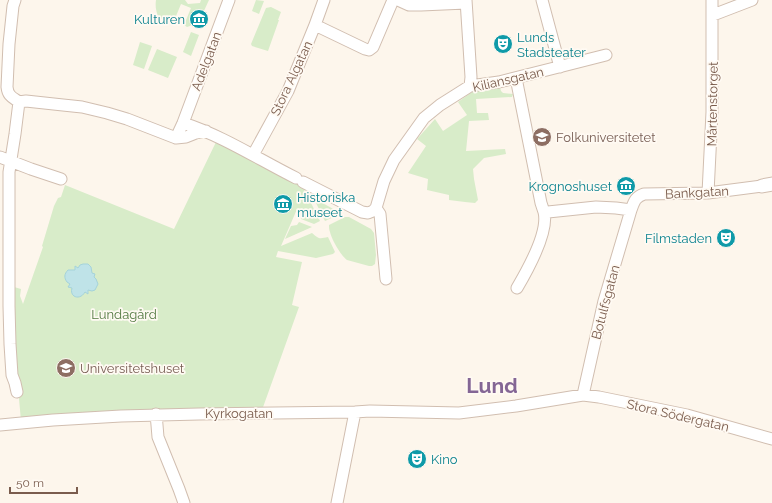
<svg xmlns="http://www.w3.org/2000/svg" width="772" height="503" viewBox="0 0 772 503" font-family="Raleway,sans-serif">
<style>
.green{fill:#d8ecc9}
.water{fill:#bfe3e8;stroke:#a5d3da}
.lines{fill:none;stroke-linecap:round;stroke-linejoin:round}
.minor-casing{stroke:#d1beb0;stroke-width:13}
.tertiary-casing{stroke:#d1beb0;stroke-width:15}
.minor{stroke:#fff;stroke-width:11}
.tertiary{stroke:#fff;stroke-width:13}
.labels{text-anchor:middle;stroke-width:3.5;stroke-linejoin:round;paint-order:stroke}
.culture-label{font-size:13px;fill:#0d838f;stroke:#fffaf3;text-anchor:end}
.street-label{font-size:13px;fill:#7a5c4d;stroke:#fffaf3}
.education-label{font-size:13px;fill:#785e54;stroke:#fffaf3;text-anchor:start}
.park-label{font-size:13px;fill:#537a41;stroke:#fffaf3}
.town-label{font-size:21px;font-weight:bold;fill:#846695;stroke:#fffaf3}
</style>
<rect width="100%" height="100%" fill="#fdf6ec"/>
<path class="green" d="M156 0H185L188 4 200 3 201 0H209L203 13 190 26 187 27 184 25 191 8 181 4 174 21C169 19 164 20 159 18 156 12 155 6 156 0Z
M256 0 264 1 259 14 252 11Z
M271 7 281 12 278 20H279L268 51 252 46 251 44 266 8Z
M191 32 199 35 191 56 183 52Z
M140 42 152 46 144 69 133 65Z
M157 49 177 57 168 78 148 70Z
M500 87 501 91 503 93 513 94 512 97 476 99 477 113H488L489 120 469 121 466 151 505 149 506 154 484 158 473 169 474 179 478 200 475 203 465 202 449 200V195L427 190 428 179 408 173 426 146 417 139 435 119 443 131 467 115 458 102 476 89Z
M216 142 306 187 303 194H304L307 195 320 221 314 224 301 219 300 212 297 209 301 200 281 246 312 233C319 239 319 239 328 237L335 252 333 254 316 258 278 251 276 257 302 262 292 305 299 307 262 410 21 421 11 309 14 287 21 289 20 296 23 304 43 247 42 246 54 206 58 198 61 197 65 185 174 229Z
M315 199 339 212 340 214 325 221 315 201Z
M345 217H349L371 229 374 233 376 255 375 264 372 266H369L347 260C341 256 331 238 330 232 329 230 329 227 329 225Z
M299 222 312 227 285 239 291 226 297 225Z"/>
<path class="water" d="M83 264H88L91 267 92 273 95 274 94 277 96 279 98 284 95 290 92 291 88 290V294L85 292C80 301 69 297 72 288L68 287 70 284 67 282C64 278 64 274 68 270H75V266L78 268 80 265Z"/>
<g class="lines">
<g class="minor-casing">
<path id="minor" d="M15 0 13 6 9 44 7 87C8 96 12 97 19 102
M398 0 409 5H421L466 3
M466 0 471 77 470 86
M542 0 560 67
M713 15 752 0
M315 25 365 49 369 50 373 47 393 0
M516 78 541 203C542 206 543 209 544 212 549 232 527 271 517 288
M19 102 26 101 63 105 82 107 107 113 127 119 176 138 186 137 196 133 206 131
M183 123C223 136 258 159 296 178
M176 138 183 123 229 0
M253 155 288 91 315 25 324 0
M0 157 31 169 61 179
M303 182 362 212 368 213 373 211 376 208 384 181 394 160 424 118 440 105 470 86 499 82 606 55
M708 193 712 112V0
M376 208 380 214 386 279
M544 211 548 212 596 207 616 208 631 210
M17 392 15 383 12 375 10 344 9 306V172L15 134 19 102
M583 395 604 301 631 210C634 202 635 197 644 194L708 193 762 186
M156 414 157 425 158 437 179 489 184 503
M0 425 53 420 121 416 199 414 355 412 370 411 459 413 516 406 583 395 599 397 687 415 772 439
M337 503 355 412"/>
</g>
<g class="tertiary-casing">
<path id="tertiary" d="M762 186 772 184"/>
</g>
<use href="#minor" class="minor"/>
<use href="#tertiary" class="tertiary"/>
</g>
<defs>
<g id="museum-disc" transform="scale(1)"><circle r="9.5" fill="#0f9aa8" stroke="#fffaf3"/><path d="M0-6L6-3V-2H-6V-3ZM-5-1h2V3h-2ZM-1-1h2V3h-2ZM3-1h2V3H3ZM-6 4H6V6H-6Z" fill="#fff"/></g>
<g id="theatre-disc" transform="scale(1)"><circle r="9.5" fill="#0f9aa8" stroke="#fffaf3"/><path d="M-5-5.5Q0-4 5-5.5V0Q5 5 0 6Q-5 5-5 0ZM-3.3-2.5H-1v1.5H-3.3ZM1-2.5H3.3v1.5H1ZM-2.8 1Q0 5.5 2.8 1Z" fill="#fff"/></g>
<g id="university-disc" transform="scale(1)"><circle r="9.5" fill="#8d6e63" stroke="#fffaf3"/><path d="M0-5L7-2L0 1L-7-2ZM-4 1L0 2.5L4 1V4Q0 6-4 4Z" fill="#fff"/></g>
</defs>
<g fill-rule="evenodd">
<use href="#museum-disc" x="199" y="19"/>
<use href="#theatre-disc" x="503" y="44"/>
<use href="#university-disc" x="542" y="137"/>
<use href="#museum-disc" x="626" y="186"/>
<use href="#museum-disc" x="283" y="204"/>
<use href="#theatre-disc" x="726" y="238"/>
<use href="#university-disc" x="66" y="368"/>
<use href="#theatre-disc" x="417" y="459"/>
</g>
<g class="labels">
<g class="culture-label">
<text x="185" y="24">Kulturen</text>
<text x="517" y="42" text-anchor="start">Lunds<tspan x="517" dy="15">Stadsteater</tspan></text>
<text x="612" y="191">Krognoshuset</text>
<text x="297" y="202" text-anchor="start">Historiska<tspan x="297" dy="15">museet</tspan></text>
<text x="712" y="243">Filmstaden</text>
<text x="431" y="464" text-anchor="start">Kino</text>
</g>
<g class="street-label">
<text transform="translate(206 61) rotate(-69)" y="5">Adelgatan</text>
<text transform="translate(291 78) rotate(-65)" y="5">Stora Algatan</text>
<text transform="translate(508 79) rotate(-13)" y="5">Kiliansgatan</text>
<text transform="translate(712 104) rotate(-89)" y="5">Mårtenstorget</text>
<text transform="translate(697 192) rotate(-3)" y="5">Bankgatan</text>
<text transform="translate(605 302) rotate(-75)" y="5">Botulfsgatan</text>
<text x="239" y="418">Kyrkogatan</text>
<text transform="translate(678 415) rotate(13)" y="5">Stora Södergatan</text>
</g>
<g class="education-label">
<text x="556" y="142">Folkuniversitetet</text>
<text x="80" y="373">Universitetshuset</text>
</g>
<g class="park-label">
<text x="124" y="319">Lundagård</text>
</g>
<g class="town-label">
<text x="492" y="393">Lund</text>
</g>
</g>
<path d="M10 487v6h67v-6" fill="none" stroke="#7a5c4d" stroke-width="2"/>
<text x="16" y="487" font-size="12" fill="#7a5c4d" stroke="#fffaf3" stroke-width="3" paint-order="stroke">50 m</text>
</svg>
